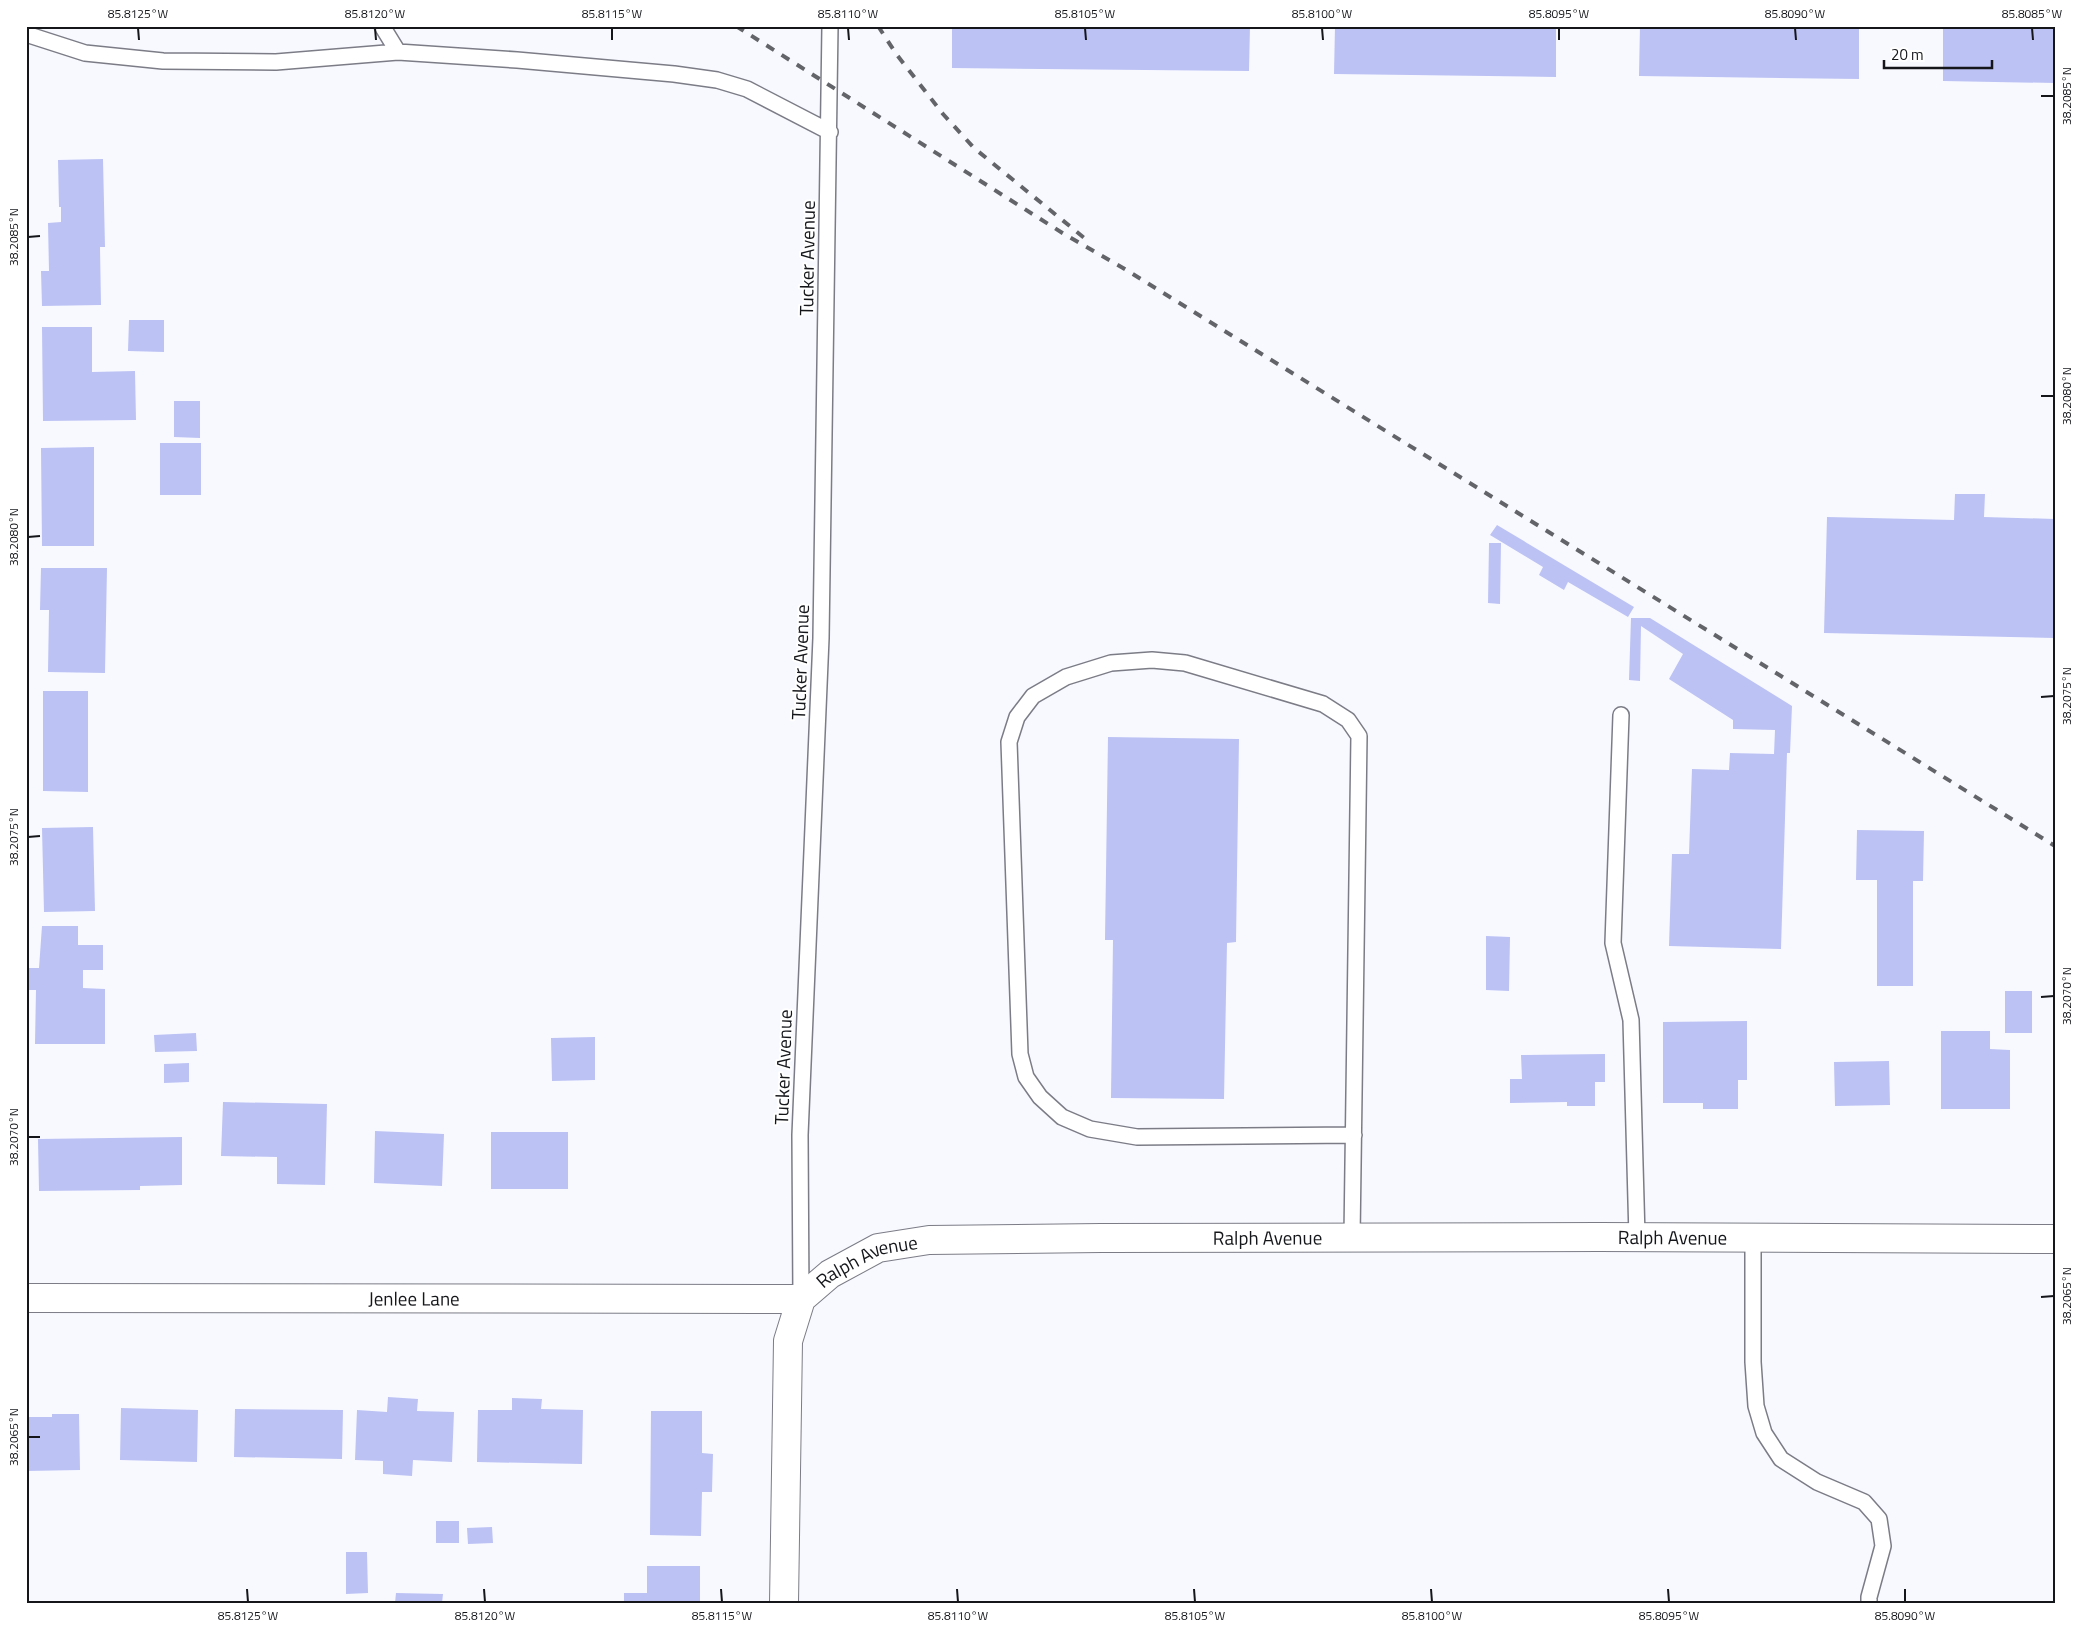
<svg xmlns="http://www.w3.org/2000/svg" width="2081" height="1629" viewBox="0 0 2081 1629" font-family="'Titillium Web',sans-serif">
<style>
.building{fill:#bcc2f4}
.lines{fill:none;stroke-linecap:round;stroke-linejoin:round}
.service-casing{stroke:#7b7c86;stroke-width:18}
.minor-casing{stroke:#7b7c86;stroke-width:30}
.tertiary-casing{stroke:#7b7c86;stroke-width:30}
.service{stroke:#fff;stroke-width:15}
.minor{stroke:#fff;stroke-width:28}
.tertiary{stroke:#fff;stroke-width:28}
.rail{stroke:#636469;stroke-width:4;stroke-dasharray:9 9;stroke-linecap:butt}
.ticks{fill:none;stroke:#15161a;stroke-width:2}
.labels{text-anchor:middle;stroke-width:4;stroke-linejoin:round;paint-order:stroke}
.street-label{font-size:19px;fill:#15161a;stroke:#fff}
.neatline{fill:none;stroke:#15161a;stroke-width:2}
.ticks-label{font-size:12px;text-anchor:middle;fill:#15161a}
</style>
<rect width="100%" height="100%" fill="#f8f9ff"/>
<path class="building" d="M952 26H1250L1249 71 952 68Z
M1335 26H1556V77L1334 74Z
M1640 26H1859V79L1639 76Z
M1943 26H2055V83L1943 81Z
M103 159 105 247H100L101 305 42 306 41 271H49L48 223 61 222V207H59L58 160Z
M129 320H164V352L128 351Z
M42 327H92V372L135 371 136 420 43 421Z
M174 401H200V438L174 437Z
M160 443H201V495H160Z
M94 447V546H42L41 448Z
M1955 494H1985L1984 517 2055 519V638L1824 633 1827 517 1954 520Z
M1497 525 1634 607 1628 617 1568 582 1564 590 1539 575 1543 567 1490 535Z
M1489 543H1501L1500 604 1488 603Z
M41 568H107L105 673 48 672 49 610H40Z
M1631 618H1650L1792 706 1790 753H1787L1781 949 1669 946 1672 854H1689L1692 769 1729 770 1730 753 1774 754 1775 730 1733 729V720L1669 679 1683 654 1641 626 1640 681 1629 680Z
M43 691H88V792L43 791Z
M1108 737 1239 739 1236 942 1227 943 1224 1099 1111 1098 1113 940H1105Z
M93 827 95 911 44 912 42 828Z
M1857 830 1924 831 1923 881H1913V986H1877V880H1856Z
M42 926H78V945H103V970H83V988L105 989V1044H35L36 990H27V968H39Z
M1486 936 1510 937 1509 991 1486 990Z
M2005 991H2032V1033H2005Z
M1747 1021V1080H1738V1109H1703V1103H1663V1022Z
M1941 1031H1990V1049L2010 1050V1109H1941Z
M196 1033 197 1051 155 1052 154 1035Z
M595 1037V1080L552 1081 551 1038Z
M1605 1054V1082H1595V1106H1567V1102L1510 1103V1079H1522L1521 1055Z
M1889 1061 1890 1105 1835 1106 1834 1062Z
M189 1063V1082L164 1083V1064Z
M223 1102 327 1104 325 1185 277 1184V1157L221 1156Z
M375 1131 444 1134 442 1186 374 1183Z
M491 1132H568V1189H491Z
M182 1137V1185L140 1186V1190L39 1191 38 1139Z
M388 1397 418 1399 417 1411 454 1412 452 1462 413 1460 412 1476 383 1474V1461L355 1460 357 1410 387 1412Z
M512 1398 542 1399 541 1409 583 1410 582 1464 477 1462 478 1410H512Z
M121 1408 198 1410 197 1462 120 1460Z
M235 1409 343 1410 342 1459 234 1457Z
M651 1411H702V1453L713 1454 712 1492H702L701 1536 650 1535Z
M52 1414H79L80 1470 26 1471V1417H52Z
M436 1521H459V1543H436Z
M492 1527 493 1543 468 1544 467 1528Z
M346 1552H367L368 1593 346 1594Z
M647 1566H700V1603H624V1593H647Z
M396 1593 443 1594 442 1603H395Z"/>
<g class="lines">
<g class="service-casing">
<path id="service" d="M382 26 398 52
M26 34 85 53 163 61 276 62 398 52 517 60 674 74 717 80 747 89 830 132
M1621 715 1613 943 1631 1020 1637 1237
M1352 1237 1359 736 1348 720 1323 704 1185 663 1152 660 1111 663 1066 677 1033 696 1017 717 1009 742 1020 1054 1026 1077 1040 1097 1062 1117 1090 1129 1137 1137 1354 1135
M1753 1238V1362L1756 1406 1764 1433 1781 1459 1817 1482 1864 1502 1879 1519 1883 1546 1869 1597V1603
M801 1299 800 1135 821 638 830 26"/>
</g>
<g class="minor-casing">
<g id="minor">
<path id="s1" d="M26 1298 801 1299"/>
</g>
</g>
<g class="tertiary-casing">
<g id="tertiary">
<path id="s2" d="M784 1603 788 1341 801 1299 830 1274 878 1248 929 1240 1101 1238 1599 1237 2055 1239"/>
</g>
</g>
<use href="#service" class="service"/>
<use href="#minor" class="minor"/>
<use href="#tertiary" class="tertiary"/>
<path class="rail" d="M736 26 1064 234 1123 268 2055 846
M878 26 897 55 943 114 974 148 1088 241"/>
</g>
<path class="ticks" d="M138 28 139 40M375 28 376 40M612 28V40M848 28 849 40M1085 28 1086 40M1322 28 1323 40M1559 28V40M1795 28 1796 40M2032 28 2033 40M2041 96H2054M28 237 40 236M2041 396H2054M28 537 40 536M2041 697 2054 696M28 837 40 836M2041 997 2054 996M28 1137H40M2041 1297 2054 1296M28 1437H40M247 1589 248 1602M484 1589 485 1602M721 1589 722 1602M957 1589 958 1602M1194 1589 1195 1602M1431 1589 1432 1602M1668 1589 1669 1602M1905 1589V1602"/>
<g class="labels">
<g class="street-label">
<text transform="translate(807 258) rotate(-89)" y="7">Tucker Avenue</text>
<text transform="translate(800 662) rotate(-88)" y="7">Tucker Avenue</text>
<text transform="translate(783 1067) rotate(-88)" y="7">Tucker Avenue</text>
<text dy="7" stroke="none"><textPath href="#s2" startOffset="789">Ralph Avenue</textPath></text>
<text dy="7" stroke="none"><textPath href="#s2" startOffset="1194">Ralph Avenue</textPath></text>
<text dy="7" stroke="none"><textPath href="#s2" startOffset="384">Ralph Avenue</textPath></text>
<text dy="7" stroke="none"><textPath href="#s1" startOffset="388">Jenlee Lane</textPath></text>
</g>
</g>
<rect width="2081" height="1629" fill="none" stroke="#ffffff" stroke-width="55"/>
<path d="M1884 60v8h108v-8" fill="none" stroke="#15161a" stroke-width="2.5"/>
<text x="1891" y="60" font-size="15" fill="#15161a" stroke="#ffffff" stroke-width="4" paint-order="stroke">20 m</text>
<rect x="28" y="28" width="2026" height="1574" class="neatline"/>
<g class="ticks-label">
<text x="138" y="18">85.8125°W</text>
<text x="375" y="18">85.8120°W</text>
<text x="612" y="18">85.8115°W</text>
<text x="848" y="18">85.8110°W</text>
<text x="1085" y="18">85.8105°W</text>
<text x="1322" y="18">85.8100°W</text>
<text x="1559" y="18">85.8095°W</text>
<text x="1795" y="18">85.8090°W</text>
<text x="2032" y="18">85.8085°W</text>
<text transform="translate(2067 96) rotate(-90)" y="4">38.2085°N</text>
<text transform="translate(14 237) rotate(-90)" y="4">38.2085°N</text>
<text transform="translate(2067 396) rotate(-90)" y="4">38.2080°N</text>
<text transform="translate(14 537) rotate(-90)" y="4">38.2080°N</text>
<text transform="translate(2067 696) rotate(-90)" y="4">38.2075°N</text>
<text transform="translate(14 837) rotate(-90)" y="4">38.2075°N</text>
<text transform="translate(2067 996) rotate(-90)" y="4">38.2070°N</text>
<text transform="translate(14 1137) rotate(-90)" y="4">38.2070°N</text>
<text transform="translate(2067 1296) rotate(-90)" y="4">38.2065°N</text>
<text transform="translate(14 1437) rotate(-90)" y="4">38.2065°N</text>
<text x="248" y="1620">85.8125°W</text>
<text x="485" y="1620">85.8120°W</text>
<text x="722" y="1620">85.8115°W</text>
<text x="958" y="1620">85.8110°W</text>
<text x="1195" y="1620">85.8105°W</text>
<text x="1432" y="1620">85.8100°W</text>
<text x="1669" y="1620">85.8095°W</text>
<text x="1905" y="1620">85.8090°W</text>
</g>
</svg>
